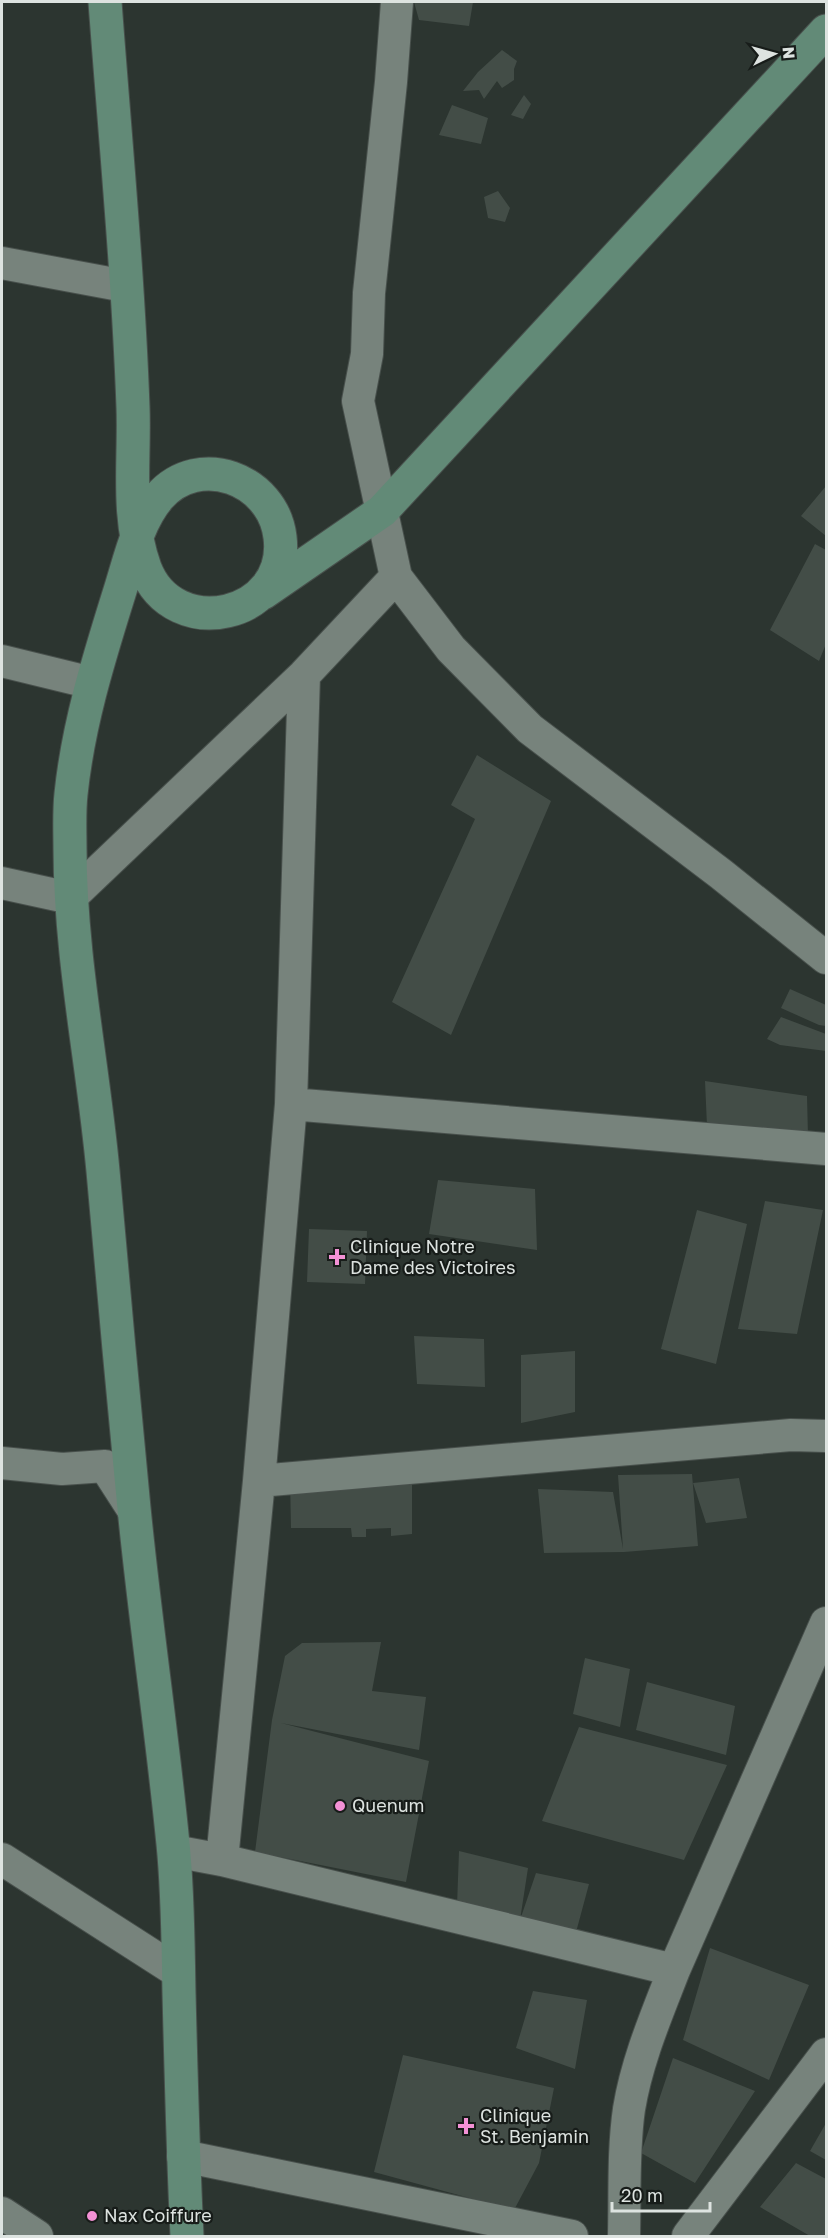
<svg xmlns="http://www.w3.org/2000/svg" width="828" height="2238" viewBox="0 0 828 2238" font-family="'Golos Text',sans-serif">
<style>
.building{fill:#434d47}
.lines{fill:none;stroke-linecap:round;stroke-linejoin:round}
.street-casing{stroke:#48504c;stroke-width:34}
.secondary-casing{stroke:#48504c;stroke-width:35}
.street{stroke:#77837c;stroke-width:32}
.secondary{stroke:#628a77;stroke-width:33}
.poi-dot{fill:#f391d5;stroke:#171c19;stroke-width:2}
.labels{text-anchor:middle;stroke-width:4.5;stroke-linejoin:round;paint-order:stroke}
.poi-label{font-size:18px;fill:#dde3e0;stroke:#171c19;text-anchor:start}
</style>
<rect width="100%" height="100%" fill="#2c3530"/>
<path class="building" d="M414 2H473L469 26 419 20Z
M502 50 517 61 514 69V80L502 88 497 81 484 99 479 90 463 91 478 72Z
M524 95 531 104 523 119 511 115Z
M452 105 488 118 481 144 439 135Z
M498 191 510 208 505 222 488 218 484 197Z
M826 486V536L801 516Z
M815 544 826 550V644L819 661 770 630Z
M477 755 551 801 451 1035 392 1002 475 819 451 805Z
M790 989 826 1005V1026L819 1025 781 1008Z
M781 1017 826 1034V1051L780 1045 767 1039Z
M705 1081 807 1096 808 1136 707 1126Z
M438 1180 535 1189 537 1250 429 1234Z
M765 1201 823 1210 797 1334 738 1329Z
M697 1210 747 1224 716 1364 661 1349Z
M309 1229 367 1231 365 1284 307 1282Z
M414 1336 484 1339 485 1387 417 1384Z
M575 1351V1412L521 1423V1355Z
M412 1458V1534L391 1536V1528L366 1529V1537H352L351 1528H291L290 1478Z
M692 1474 698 1546 624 1552 544 1553 538 1489 613 1492 623 1549 618 1475Z
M739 1478 747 1518 706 1523 693 1483Z
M381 1642 372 1691 426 1697 419 1750 281 1723 429 1761 406 1882 255 1852 272 1720 285 1656 302 1643Z
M585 1658 630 1669 620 1727 573 1714Z
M647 1682 735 1706 726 1755 636 1730Z
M579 1727 727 1765 684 1860 542 1821Z
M459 1851 528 1868 520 1920 536 1873 589 1884 575 1936 457 1906Z
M710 1948 809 1985 769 2080 683 2040Z
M533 1991 587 2000 575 2069 516 2048Z
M403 2055 554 2088 539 2163 514 2210 374 2172Z
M673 2058 755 2091 695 2183 641 2153Z
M826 2123V2160L810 2151Z
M796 2163 826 2179V2236H810L760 2207Z"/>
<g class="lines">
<g class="street-casing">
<path id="street" d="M397 2 391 82 369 293 367 354 358 401 396 577 451 649 530 729 721 874 826 958
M2 263 125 286
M2 661 92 683
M2 883 70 898 304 675 396 577
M291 1104 826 1149
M2 1463 62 1469 105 1466 134 1511
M259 1481 791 1435 826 1436
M174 1851 222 1860 674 1970C657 2014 637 2060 629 2109 623 2150 625 2194 624 2236
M2 1859 178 1972
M222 1860 259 1481 291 1104 304 675
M674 1970 826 1623
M183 2156 572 2236
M2 2213 37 2236
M688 2236 826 2054"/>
</g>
<g class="secondary-casing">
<path id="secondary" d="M105 2C115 136 128 272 133 407 135 460 126 516 145 568 174 644 290 617 280 537 273 479 199 451 159 497 136 524 129 564 118 597 98 661 78 726 71 794 69 812 70 830 70 848 70 957 93 1063 103 1171 113 1283 123 1396 134 1508 145 1620 162 1732 173 1844 178 1893 178 1944 179 1993 181 2074 183 2155 187 2236
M263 593 382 511 826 31"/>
</g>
<use href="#street" class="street"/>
<use href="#secondary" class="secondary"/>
</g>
<g class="poi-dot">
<path d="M334 1248h6v6h6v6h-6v6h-6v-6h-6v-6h6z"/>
<circle cx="340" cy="1806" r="6"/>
<path d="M463 2117h6v6h6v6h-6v6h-6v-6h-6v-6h6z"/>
<circle cx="92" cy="2216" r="6"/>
</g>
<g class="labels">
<g class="poi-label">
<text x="350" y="1253">Clinique Notre<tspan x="350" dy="21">Dame des Victoires</tspan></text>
<text x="352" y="1812">Quenum</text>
<text x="480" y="2122">Clinique<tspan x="480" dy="21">St. Benjamin</tspan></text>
<text x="104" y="2222">Nax Coiffure</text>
</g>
</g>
<rect width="828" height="2238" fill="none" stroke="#dde3e0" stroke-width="6"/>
<g transform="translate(774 54) rotate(85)" stroke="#171c19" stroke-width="4.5" paint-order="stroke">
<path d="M0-4.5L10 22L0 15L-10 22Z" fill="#dde3e0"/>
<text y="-9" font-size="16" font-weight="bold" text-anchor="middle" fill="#dde3e0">N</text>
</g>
<path d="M612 2202v9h98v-9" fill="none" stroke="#dde3e0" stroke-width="3"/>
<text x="621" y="2202" font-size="18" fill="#dde3e0" stroke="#171c19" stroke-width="4.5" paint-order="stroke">20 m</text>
</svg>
